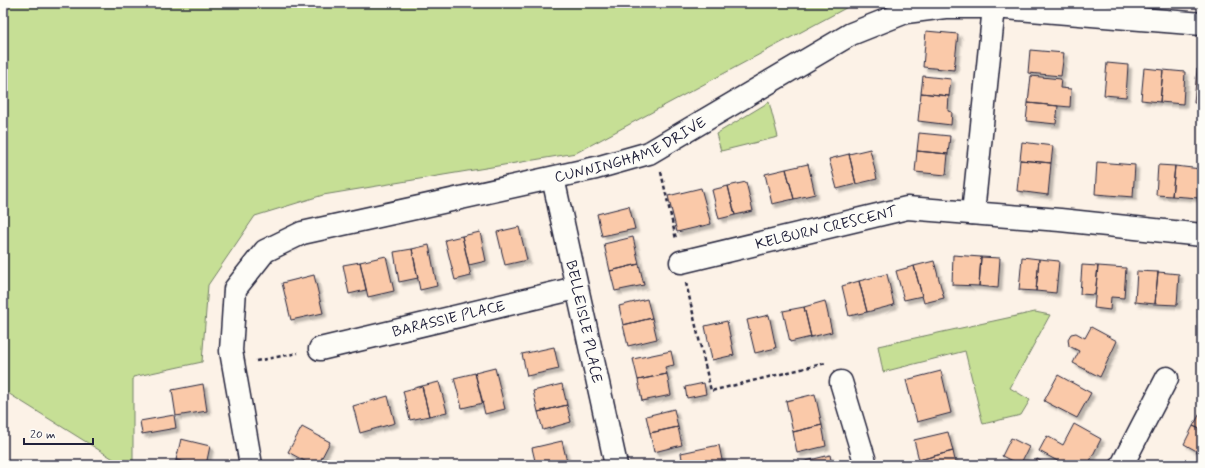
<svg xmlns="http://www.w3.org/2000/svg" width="1205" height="468" viewBox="0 0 1205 468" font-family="Mynerve,sans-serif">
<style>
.green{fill:#c6df95;stroke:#748068}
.building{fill:#fac9a9;stroke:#22223b;filter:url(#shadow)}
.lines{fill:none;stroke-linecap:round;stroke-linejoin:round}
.street-casing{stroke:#22223b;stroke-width:25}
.path{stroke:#22223b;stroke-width:2.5;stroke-dasharray:4 3;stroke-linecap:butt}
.street{stroke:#fdfcf7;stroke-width:22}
.labels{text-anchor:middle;stroke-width:4;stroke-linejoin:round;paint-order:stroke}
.street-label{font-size:15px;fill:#22223b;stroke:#fdfcf7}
</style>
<defs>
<filter id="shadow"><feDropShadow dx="3.5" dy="3.5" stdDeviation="1" flood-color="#0004"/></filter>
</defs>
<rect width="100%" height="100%" fill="#fcf2e7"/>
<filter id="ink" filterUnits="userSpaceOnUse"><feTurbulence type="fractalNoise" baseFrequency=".025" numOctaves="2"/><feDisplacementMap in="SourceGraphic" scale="8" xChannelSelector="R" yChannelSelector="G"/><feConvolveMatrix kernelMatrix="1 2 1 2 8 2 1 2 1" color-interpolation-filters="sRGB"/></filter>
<g filter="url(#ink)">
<path class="green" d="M3 3H855L576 153 323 195 255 216 208 285 202 362 133 377V465H123L3 390Z
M769 102 778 137 721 151 716 134Z
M1035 312 1050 315 1010 388 1030 400 1021 415 983 424 965 351 883 372 878 346Z"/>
<path class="building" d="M926 31 958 34 954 70 923 67Z
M1030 50 1064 53 1061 76 1028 73Z
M1107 63 1128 65 1126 97 1104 95Z
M1144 68 1163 70 1160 102 1141 100Z
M1197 69 1202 70V103H1194Z
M1163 70 1185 72 1183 104 1160 102Z
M923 76 951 79 949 96 921 93Z
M1031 76 1061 79 1060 88 1071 89 1070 107 1028 103Z
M921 93 949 96 948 111 952 112 951 125 918 121Z
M1028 103 1058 106 1056 124 1026 121Z
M919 133 950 136 948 154 917 151Z
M1022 142 1053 146 1051 163 1020 160Z
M870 149 877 179 856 184 849 154Z
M917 151 948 154 946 175 915 172Z
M849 154 856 184 837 189 829 159Z
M1020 160 1051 163 1048 195 1017 191Z
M1097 162 1135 165 1133 197 1095 194Z
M808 164 815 194 794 199 786 169Z
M1158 165 1175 166 1172 196 1156 195Z
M1175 166 1201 169 1199 198 1172 196Z
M786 169 794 199 772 204 765 174Z
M746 182 753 211 735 215 728 186Z
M728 186 735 215 719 219 712 190Z
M701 188 711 224 677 232 668 196Z
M629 206 635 229 602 236 597 214Z
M519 227 527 260 505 265 497 232Z
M480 232 486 261 469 265 462 236Z
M462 236 471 276 455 280 445 240Z
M633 237 639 264 610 271 604 244Z
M429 245 437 286 420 290 412 249Z
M412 249 418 278 399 282 394 252Z
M953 255 981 257 979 286 952 285Z
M386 256 394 291 368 297 360 262Z
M981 257 1000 258 998 288 979 286Z
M1022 257 1039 259 1036 291 1019 290Z
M1039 259 1059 261 1056 293 1036 291Z
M934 261 944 298 924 303 914 266Z
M360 262 366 290 349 294 343 265Z
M639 264 644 285 615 291 610 271Z
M1082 265 1098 266 1095 295 1080 294Z
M914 266 922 296 904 300 896 271Z
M1098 266 1126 268 1124 298 1111 297 1110 310 1094 308Z
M1137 271 1158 272 1155 304 1135 302Z
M1158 272 1179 274 1177 305 1155 304Z
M887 274 894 305 867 312 859 281Z
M314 275 323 313 291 320 282 283Z
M859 281 867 312 849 316 842 286Z
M1200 287H1202V318H1198Z
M647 299 652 318 623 325 619 306Z
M825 301 832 332 811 337 804 307Z
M804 307 811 337 790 342 783 311Z
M769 315 776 348 755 353 747 320Z
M652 318 657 339 628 346 623 325Z
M727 321 734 355 712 360 705 326Z
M1091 327 1117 341 1100 377 1073 363 1079 351 1069 346 1068 339 1071 334 1076 333 1085 338Z
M554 347 559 369 527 376 522 354Z
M671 351 674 365 665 367 667 374 638 380 633 359Z
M495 368 505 409 485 414 475 373Z
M941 371 951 413 917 422 906 380Z
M475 373 483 403 462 408 454 378Z
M667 374 671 395 642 401 638 380Z
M1058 375 1091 393 1077 418 1044 401Z
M439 382 447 412 429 416 422 386Z
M704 383 706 394 687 398 685 387Z
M203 384 207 411 176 416 172 390Z
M562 384 567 405 538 412 533 391Z
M422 386 429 416 410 420 403 391Z
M815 394 822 425 793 432 786 401Z
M388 396 395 423 360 433 353 406Z
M567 405 571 422 543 430 538 412Z
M674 409 678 427 650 433 646 416Z
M1202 410V430L1193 426Z
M174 415 176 428 142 434 140 421Z
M1074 424 1101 439 1088 465H1065L1039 451 1047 436 1063 445Z
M822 425 826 446 797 453 793 432Z
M1193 426 1202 430V454L1184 444Z
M302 427 330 442 318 465H312L288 452Z
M678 427 682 445 654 452 650 433Z
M948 432 953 451 919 460 914 440Z
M1011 438 1029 447 1020 465 1002 456Z
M181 439 210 446 206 465H199L176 460Z
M562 441 567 462 553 465H536L532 448Z
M719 445 723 465H683L681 453Z
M953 451 956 465H920L919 460Z
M830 455 832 465H799L798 463Z
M3 457 9 465H3Z
M1037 459 1048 465H1034Z
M176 460 199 465H175Z
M567 462 568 465H553Z"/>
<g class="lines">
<g class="street-casing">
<g id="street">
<path id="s1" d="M553 178 616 465"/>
<path d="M973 213 994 7"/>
<path id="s2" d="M681 262 907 208 1060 220 1202 235"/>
<path id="s3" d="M320 349 576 288"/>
<path d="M841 382 866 465"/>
<path id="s4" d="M251 465 231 351 235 289 265 251 302 233 596 168 649 153 851 34 906 12 945 7H994L1202 24"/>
<path d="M1122 465 1167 378"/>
</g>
</g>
<path class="path" d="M661 172 676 239
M686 283 711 391 826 363
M256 361 298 353"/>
<use href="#street" class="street"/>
</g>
</g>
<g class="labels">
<g class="street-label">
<text dy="5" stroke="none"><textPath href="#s4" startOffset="607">CUNNINGHAME DRIVE</textPath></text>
<text dy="5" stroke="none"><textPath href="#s2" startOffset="149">KELBURN CRESCENT</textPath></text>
<text dy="5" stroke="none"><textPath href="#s3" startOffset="132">BARASSIE PLACE</textPath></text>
<text dy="5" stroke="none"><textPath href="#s1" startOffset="147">BELLEISLE PLACE</textPath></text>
</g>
</g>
<rect width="1205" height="468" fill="none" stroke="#fdfcf7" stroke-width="16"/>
<rect x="8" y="8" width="1189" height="452" fill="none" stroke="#22223b" stroke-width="1.5" filter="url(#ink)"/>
<path d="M24 438v6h69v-6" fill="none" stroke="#22223b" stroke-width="2"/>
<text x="30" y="438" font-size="12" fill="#22223b" stroke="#fdfcf7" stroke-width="3" paint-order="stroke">20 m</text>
</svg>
